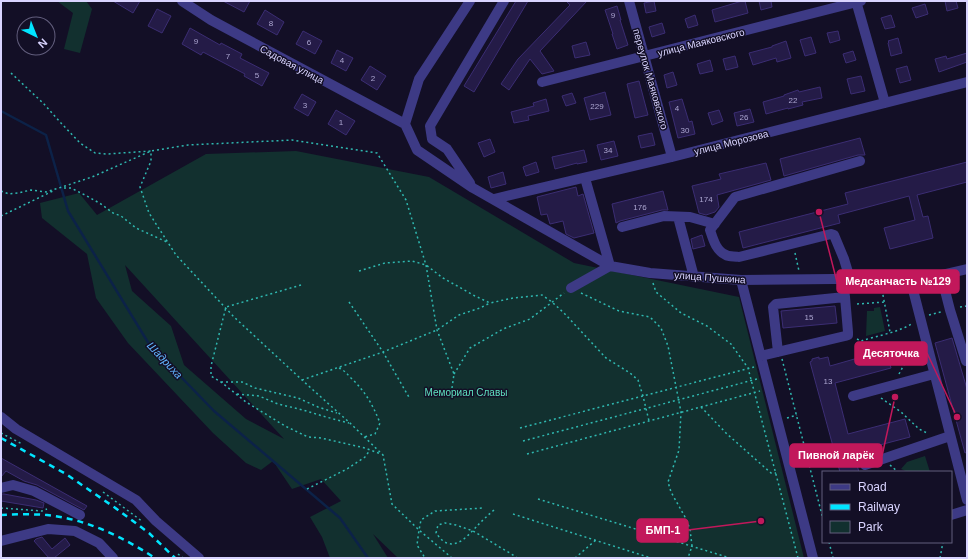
<svg xmlns="http://www.w3.org/2000/svg" width="968" height="559" viewBox="0 0 968 559" font-family="Arial,sans-serif">
<style>
.green{fill:#12302f;fill-rule:evenodd}
.lines{fill:none;stroke-linecap:round;stroke-linejoin:round}
.stream{stroke:#0c2248;stroke-width:2.5}
.building{fill:#241b47;stroke:#3b2d73}
.path{stroke:#2fb8b0;stroke-width:1.5;stroke-dasharray:2 3;stroke-linecap:butt}
.minor{stroke:#3d3a85;stroke-width:10}
.rail{stroke:#00e5ff;stroke-width:2.5;stroke-dasharray:6 5;stroke-linecap:butt}
.labels{text-anchor:middle;stroke-width:3;stroke-linejoin:round;paint-order:stroke}
.number-label{font-size:8px;fill:#aca6d1}
.street-label{font-size:10px;fill:#d9d4ff;stroke:#130f26}
.park-label{font-size:10px;fill:#5fe0c0;stroke:#130f26}
.water-label{font-size:11px;font-style:italic;fill:#62b6ff;stroke:#130f26}
.leader{fill:none;stroke:#c2185b;stroke-width:1.5}
.callout-dot{fill:#c2185b;stroke:#130f26;stroke-width:1.5}
.callout{fill:#c2185b;stroke:#c2185b;stroke-width:1.5}
.callout-label{font-size:11px;text-anchor:middle;font-weight:bold;fill:#fff}
</style>
<rect width="100%" height="100%" fill="#130f26"/>
<path class="green" d="M57 1H86L92 9 80 53 64 49 73 13Z
M296 151 429 177 574 263 739 297 804 558H398L373 534 388 558H330L322 537 310 517 341 501 321 479 292 489 273 461 261 470 246 463 213 433 128 343 96 298 87 254 42 218 40 203 79 193 97 215 206 154ZM125 265 284 439 246 419 184 365 171 326 132 291Z
M880 307 885 331 866 336 867 311H874V308Z
M925 456 930 472H908L901 469 907 462Z"/>
<g class="lines">
<path class="stream" d="M1 111 46 135 68 211 149 344 214 411 340 518 368 558"/>
</g>
<path class="building" d="M113 1H140L133 13Z
M223 1H250L244 12Z
M516 1H528L474 92 464 86Z
M566 1H587L540 51 554 71 542 74 530 59 509 90 501 84 518 59 570 5Z
M654 1 656 11 646 13 644 3Z
M742 1H745L748 13 715 22 712 10Z
M759 1H771L772 7 761 10Z
M945 1H956L958 8 947 11Z
M925 4 928 14 916 18 912 8Z
M617 6 621 20H620L628 45 617 49 612 34H613L605 10Z
M157 9 171 16 162 33 148 26Z
M265 10 284 22 277 35 257 24Z
M695 15 698 25 688 28 685 19Z
M891 15 895 27 885 29 881 18Z
M662 23 665 33 652 37 649 27Z
M190 28 220 45 221 43 242 54 240 58 269 73 262 86 244 76 245 74 203 52 201 55 182 44Z
M303 31 322 41 315 54 296 44Z
M838 31 840 40 830 43 827 33Z
M811 37 816 53 805 56 800 40Z
M898 38 902 53 891 56 888 43 889 42 888 41Z
M786 41 791 58 777 62 776 58 753 65 749 53 772 47V46Z
M586 42 590 55 575 58 572 46Z
M337 50 353 58 346 71 331 63Z
M853 51 856 60 846 63 843 54Z
M967 53V62L939 72 935 59 946 56 947 59Z
M735 56 738 67 726 70 723 59Z
M710 60 713 71 700 74 697 64Z
M370 66 386 76 377 90 361 80Z
M907 66 911 80 900 83 896 69Z
M673 72 677 85 667 88 664 75Z
M861 76 865 91 851 94 847 79Z
M639 81 648 115 635 118 627 84Z
M820 87 822 98 802 102 803 105 788 109V108L766 114 763 102 784 96V95L798 90 799 92Z
M605 92 611 115 590 120 584 98Z
M572 93 576 103 566 106 562 96Z
M302 94 316 102 308 116 294 108Z
M546 99 549 111 528 116 529 120 514 123 511 112 534 106 533 103Z
M682 99 689 122 692 121 695 134 678 138 669 102Z
M750 109 754 122 737 126 734 113Z
M336 110 355 121 346 135 328 124Z
M719 110 723 121 712 125 708 113Z
M652 133 655 145 641 148 638 136Z
M860 138 865 155H858L784 176 780 159Z
M490 139 495 152 484 157 478 143Z
M614 141 618 156 601 160 597 145Z
M584 150 587 162 577 164V163L555 169 552 157Z
M536 162 539 172 526 176 523 167Z
M967 162V182L917 195 923 217 928 216 933 238 890 249 884 228 915 220 909 196 838 215 840 223 743 248 739 232 848 204 845 193Z
M766 163 771 180 717 195 719 207 715 212 706 215 699 213 692 186 721 179 719 174Z
M503 172 506 184 491 188 488 177Z
M576 187 578 196 583 194 594 233 574 238 566 234 563 221 550 224 547 214 541 215 537 197Z
M663 191 668 210H662L620 221 616 223 612 204Z
M702 235 705 246 693 249 691 239Z
M835 306 837 323 783 328 781 311Z
M952 338 967 389V452L965 453 935 343Z
M886 350 891 368 835 383 848 434 905 419 910 437 853 452 859 472H840L810 362 812 361V359L819 357V359L828 357 830 366Z
M1 458 87 506 84 510 37 485 24 481 6 471 1 477Z
M1 494H4L36 500 44 503 43 508 1 501Z
M42 537 52 549 65 538 70 545 54 558H49L34 541 36 539Z"/>
<g class="lines">
<path class="path" d="M11 73 43 103 61 123 80 143 95 153 107 154 151 151V161L140 187 149 213 176 255 234 317 302 380 351 424 383 455 392 504 419 530 417 545 425 558
M64 188H71L87 196 101 204 113 213 121 216 136 228 169 243
M1 191 9 194 18 193 31 190 46 192 62 187 92 177 151 151 188 145 292 140 377 153 406 200 426 265 437 330 454 374 452 388
M1 216 55 190
M795 253 799 271
M359 271 385 263 412 261 426 265 443 278 475 296 490 303 513 298 542 295 552 302 564 313 606 358 630 373 638 380 643 396 649 421
M653 283 656 292 681 313 707 326 731 344 748 368 798 558
M301 285 226 307 211 366V376L221 382 246 402 285 426 308 437 321 438 365 448 381 454
M882 290 890 332
M581 293 619 311 650 317 661 328 668 346 681 412 679 450 668 482 671 492 685 517 690 529 692 546 688 558
M349 302 383 352 410 399
M857 304 885 302
M960 307 967 306
M929 315 941 312
M857 339 861 341C876 336 900 332 913 323
M782 359 823 519
M339 368C344 370 347 374 351 378 365 391 373 405 380 423L375 434 364 437
M454 374 470 348 503 329 530 319 564 293
M899 374 907 359 917 345
M302 380 383 352 437 330 459 315 480 308 490 303
M221 382H242L255 388 298 398 318 407 337 413
M237 394 259 396 278 404 303 410 326 417 349 423
M881 398 901 412 919 429 927 433
M701 407 727 434 771 473H776
M787 418 797 415
M520 428 754 367
M1 433 22 444
M523 441 757 379
M527 454 760 391
M890 465 898 472
M307 489 347 469 365 457 370 450
M103 492 143 522
M538 499 730 558
M1 508 42 511 47 509
M494 510C488 515 483 520 478 525 471 532 459 548 447 543 443 542 439 537 436 533L438 525 445 523 456 525 473 531 513 555 517 558
M513 514 651 558
M829 542 833 558
M178 554 183 558
M452 558 419 530 421 520 435 511 483 508
M575 558 596 540
M940 558 943 542"/>
<path class="minor" d="M182 1 211 20 405 124
M470 1 419 79 405 124 417 150 473 188 610 266 650 273 741 280 928 278 967 269
M629 1 672 157
M856 1 885 103
M542 82 861 1
M470 183 447 149 432 139 430 126 504 1
M494 199 672 157 967 82
M678 217 694 277
M622 227 664 216 690 217 715 224
M941 275 950 310 966 361
M910 278 967 500
M850 279 844 259 834 235 831 234 739 257C735 256 729 257 726 255 716 251 713 239 710 230L735 197 860 161
M741 280 813 558
M571 288 610 266 585 178
M778 352 773 307 776 304 845 297 843 279
M761 356 845 336 848 335V332L845 297
M853 396 934 374
M1 417 16 429 136 500 156 521 199 558
M865 465 950 436
M1 488 13 485 34 491 80 515
M951 515 967 510
M1 541 48 529 75 531 99 543 113 558"/>
<path class="rail" d="M1 438 66 474 114 507 149 533 175 558
M1 515C16 514 32 514 47 515 86 519 123 537 155 558"/>
</g>
<g class="labels">
<g class="number-label">
<text x="613" y="18">9</text>
<text x="271" y="26">8</text>
<text x="196" y="44">9</text>
<text x="309" y="45">6</text>
<text x="228" y="59">7</text>
<text x="342" y="63">4</text>
<text x="257" y="78">5</text>
<text x="373" y="81">2</text>
<text x="793" y="103">22</text>
<text x="305" y="108">3</text>
<text x="597" y="109">229</text>
<text x="677" y="111">4</text>
<text x="744" y="120">26</text>
<text x="341" y="125">1</text>
<text x="685" y="133">30</text>
<text x="608" y="153">34</text>
<text x="706" y="202">174</text>
<text x="640" y="210">176</text>
<text x="809" y="320">15</text>
<text x="828" y="384">13</text>
</g>
<g class="street-label">
<text transform="translate(701 42) rotate(-14)" y="4">улица Маяковского</text>
<text transform="translate(292 64) rotate(28)" y="4">Садовая улица</text>
<text transform="translate(651 79) rotate(74)" y="4">переулок Маяковского</text>
<text transform="translate(731 142) rotate(-14)" y="4">улица Морозова</text>
<text transform="translate(710 277) rotate(4)" y="4">улица Пушкина</text>
</g>
<g class="park-label">
<text x="466" y="396">Мемориал Славы</text>
</g>
<g class="water-label">
<text transform="translate(165 360) rotate(47)" y="4">Шадриха</text>
</g>
</g>
<path class="leader" d="M819 212L837 282M957 417L927 353M895 397L882 456M761 521L688 530"/>
<g class="callout-dot">
<circle cx="819" cy="212" r="4"/>
<circle cx="957" cy="417" r="4"/>
<circle cx="895" cy="397" r="4"/>
<circle cx="761" cy="521" r="4"/>
</g>
<g class="callout">
<rect x="837" y="270" width="122" height="23" rx="4"/>
<rect x="855" y="342" width="72" height="23" rx="4"/>
<rect x="790" y="444" width="92" height="23" rx="4"/>
<rect x="637" y="519" width="51" height="23" rx="4"/>
</g>
<g class="callout-label">
<text x="898" y="285">Медсанчасть №129</text>
<text x="891" y="357">Десяточка</text>
<text x="836" y="459">Пивной ларёк</text>
<text x="663" y="534">БМП-1</text>
</g>
<rect width="968" height="559" fill="none" stroke="#d9d4ff" stroke-width="4"/>
<rect x="822" y="471" width="130" height="72" fill="#130f26" stroke="#625e7d"/>
<rect x="830" y="484" width="20" height="6" fill="#3d3a85" stroke="#625e7d"/>
<text x="858" y="491" font-size="12" fill="#d9d4ff">Road</text>
<rect x="830" y="504" width="20" height="6" fill="#00e5ff" stroke="#625e7d"/>
<text x="858" y="511" font-size="12" fill="#d9d4ff">Railway</text>
<rect x="830" y="521" width="20" height="12" fill="#12302f" stroke="#625e7d"/>
<text x="858" y="531" font-size="12" fill="#d9d4ff">Park</text>
<g transform="translate(36 36) rotate(137)"><circle r="19" fill="#130f26" stroke="#625e7d"/>
<path d="M0-3L7 15L0 10L-7 15Z" fill="#00e5ff"/>
<text y="-6" font-size="11" font-weight="bold" text-anchor="middle" fill="#d9d4ff">N</text>
</g>
</svg>
